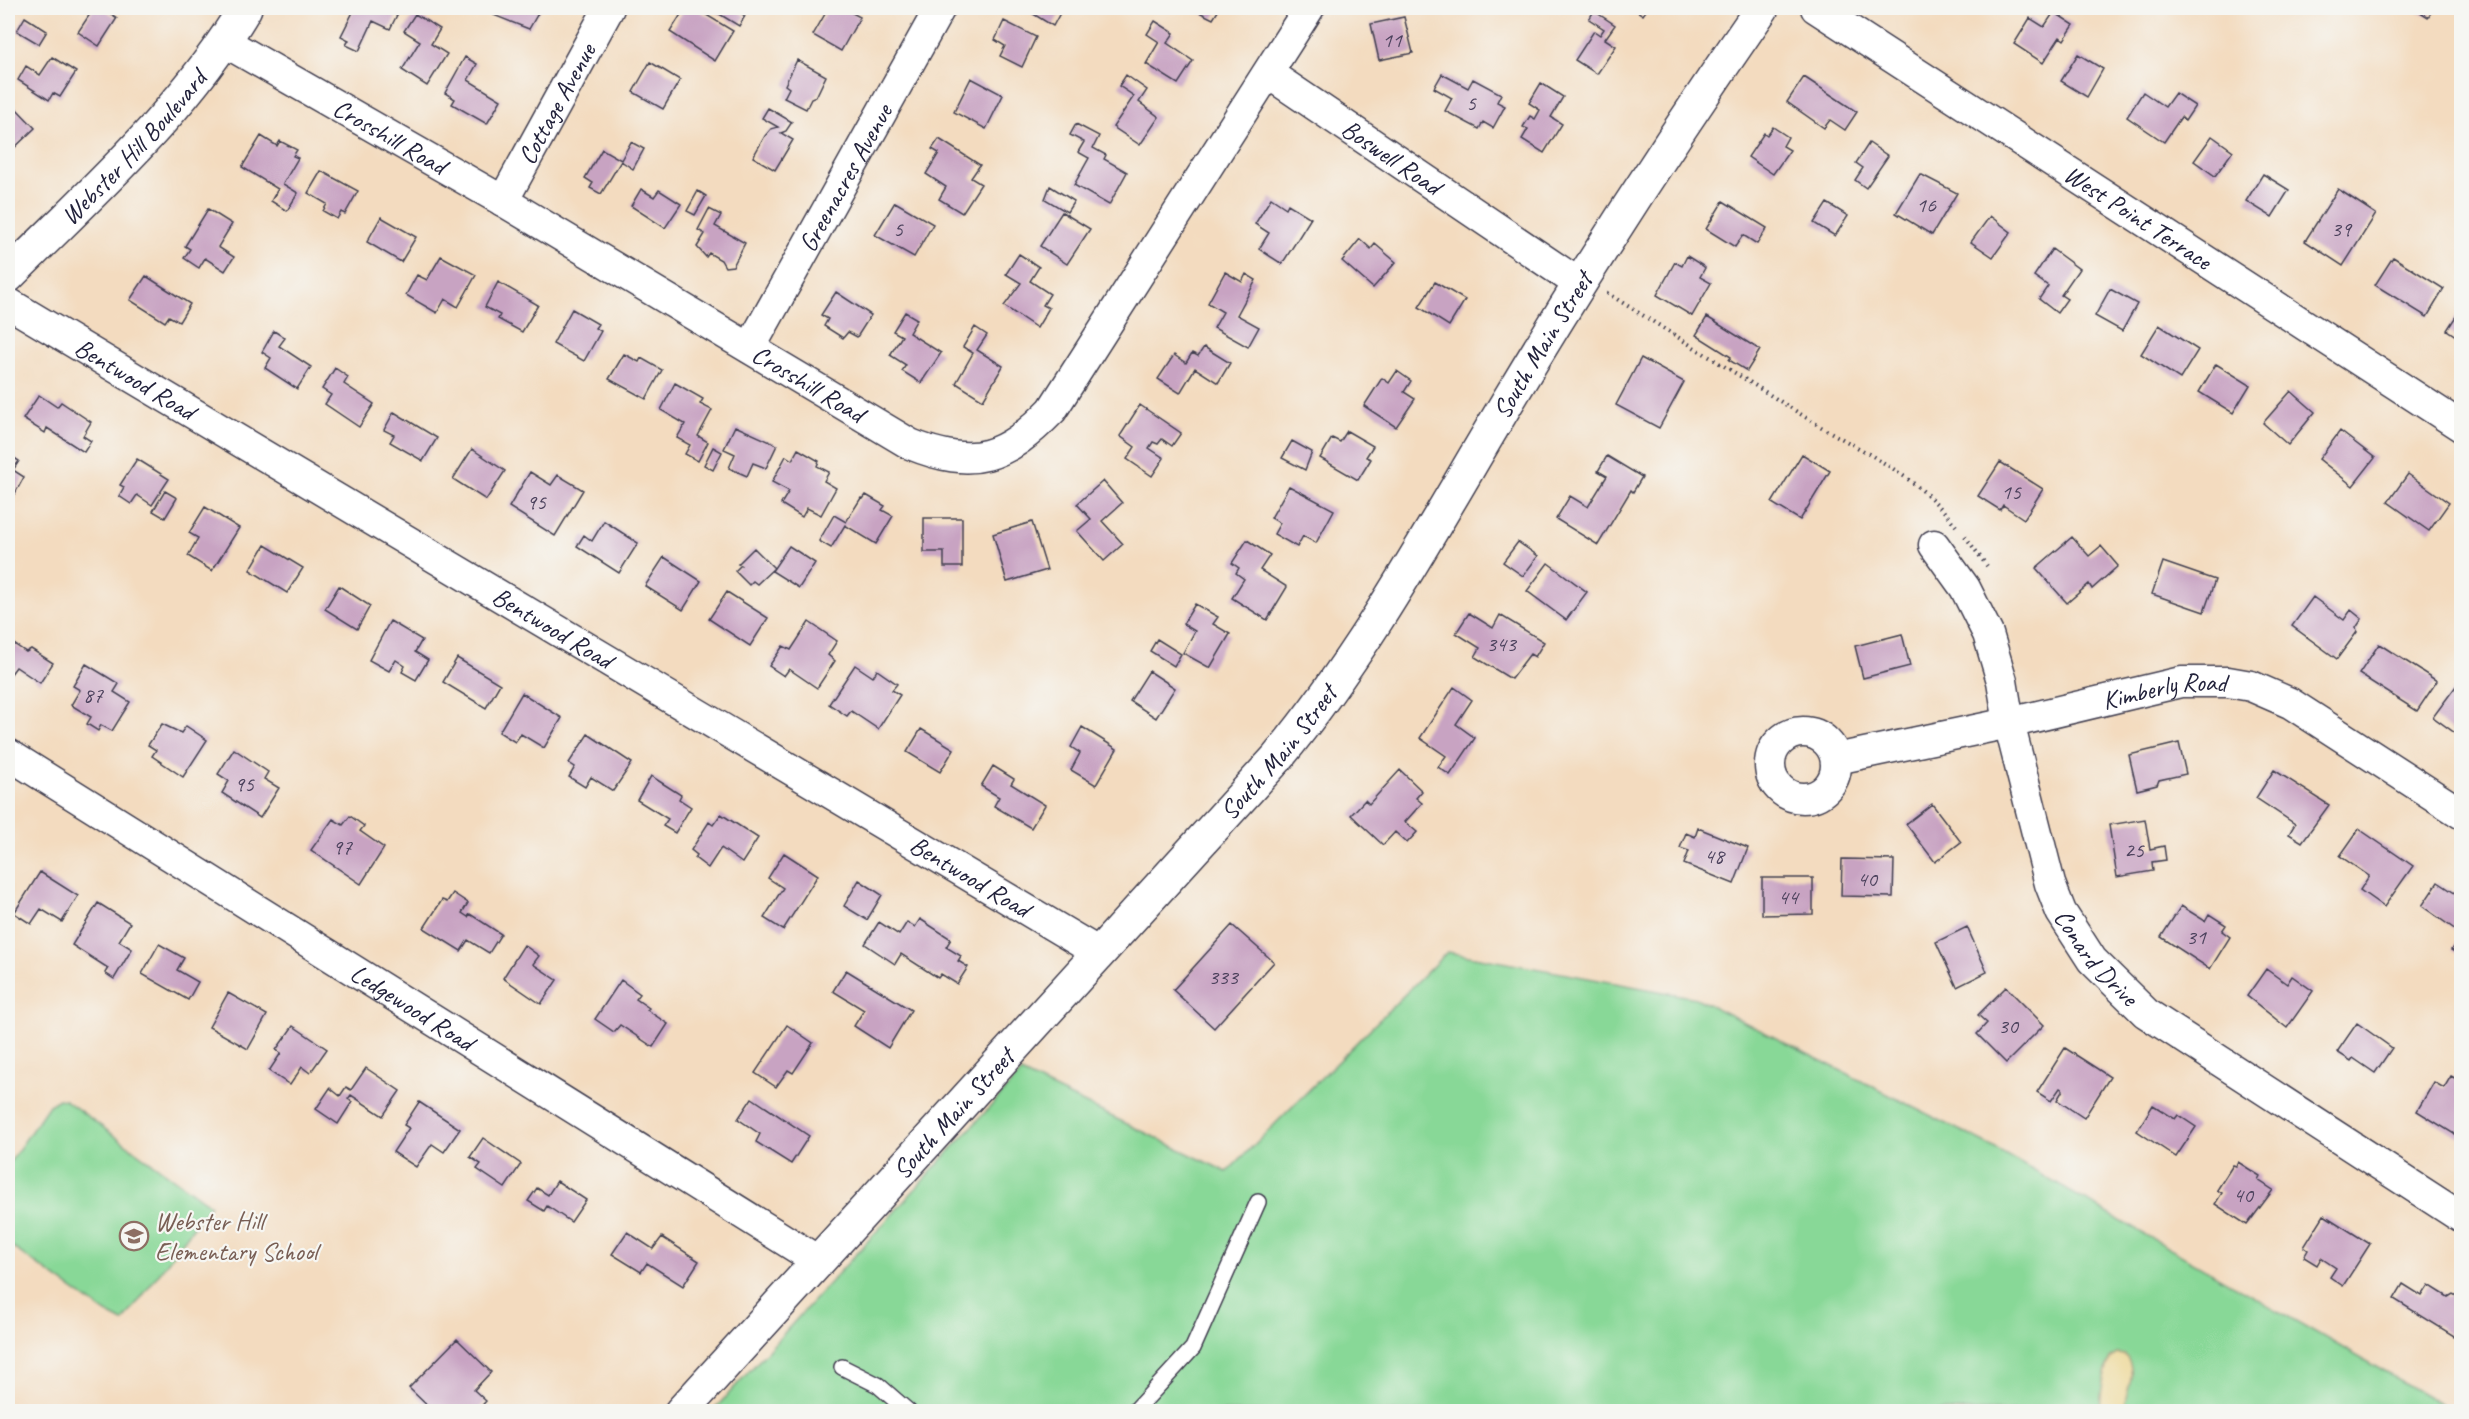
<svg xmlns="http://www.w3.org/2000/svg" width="2469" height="1419" viewBox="0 0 2469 1419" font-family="Caveat,sans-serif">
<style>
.green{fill:#88d897;stroke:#557d69;stroke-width:1.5}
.sand{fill:#eeda9e;stroke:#887e6c;stroke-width:1.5}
.building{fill:#c8a3c2}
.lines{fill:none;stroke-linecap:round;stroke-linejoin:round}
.lane-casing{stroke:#413e4f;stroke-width:18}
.street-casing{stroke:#413e4f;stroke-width:33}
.secondary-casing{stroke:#413e4f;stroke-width:36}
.path{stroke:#413e4f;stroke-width:4;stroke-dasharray:1.5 4.5;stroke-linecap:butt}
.lane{stroke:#fff;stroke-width:15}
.street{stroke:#fff;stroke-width:30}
.secondary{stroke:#fff;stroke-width:33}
.labels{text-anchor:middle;stroke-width:4.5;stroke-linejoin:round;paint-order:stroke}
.number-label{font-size:22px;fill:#4c425d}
.street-label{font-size:26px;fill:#22223b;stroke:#f6f6f2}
.education-label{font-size:26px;fill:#785e54;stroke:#f6f6f2;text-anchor:start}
</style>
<rect width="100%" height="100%" fill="#f6f6f2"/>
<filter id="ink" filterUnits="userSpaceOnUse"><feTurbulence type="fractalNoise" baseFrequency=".0167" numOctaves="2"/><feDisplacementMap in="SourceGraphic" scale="12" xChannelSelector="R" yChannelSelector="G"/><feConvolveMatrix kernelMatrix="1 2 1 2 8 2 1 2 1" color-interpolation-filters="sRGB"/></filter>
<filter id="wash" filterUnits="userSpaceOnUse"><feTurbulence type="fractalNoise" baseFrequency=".008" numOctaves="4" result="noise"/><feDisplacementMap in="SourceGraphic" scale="24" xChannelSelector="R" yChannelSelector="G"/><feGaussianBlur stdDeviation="1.35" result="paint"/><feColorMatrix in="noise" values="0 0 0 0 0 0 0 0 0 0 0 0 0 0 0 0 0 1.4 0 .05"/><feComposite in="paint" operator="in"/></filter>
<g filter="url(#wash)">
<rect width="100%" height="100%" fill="#f3dbbf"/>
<path class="green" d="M1447 952 1696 998 1985 1143 2453 1411 712 1412 1021 1073 1227 1172Z
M59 1099 65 1100 210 1205 123 1322 106 1313 8 1244V1165L49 1105Z"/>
<path class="sand" d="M2117 1354 2125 1355C2140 1374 2124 1390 2124 1411H2101C2099 1393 2104 1375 2110 1358Z"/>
<g id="blocks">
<path class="building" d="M94 8H102L117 18 99 46 78 32Z
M344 8H397L400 9 390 29 373 21 359 51 346 45 349 40 341 36 353 12Z
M489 8H541L529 29 491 14 494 10Z
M685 8H695L733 31 715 61 670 32Z
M719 8H734L745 16 739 26 716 12Z
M824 8H843L860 17 841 51 813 35 825 14 822 12Z
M1033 8H1050L1060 13 1053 26 1030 12Z
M1191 8H1220L1213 19Z
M1632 8H1648L1643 15Z
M2414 8H2434L2428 17Z
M1594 11 1615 25 1605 39 1616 46 1597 74 1575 60 1594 31 1600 35 1604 29 1589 19Z
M2054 12 2074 25 2064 40 2060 37 2043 63 2014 44 2030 18 2044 27Z
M415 14 440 29 431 44 447 54 427 86 402 70 420 41 404 31Z
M25 17 47 31 39 44 17 31Z
M1404 17 1413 53 1379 60 1371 24Z
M1004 21 1036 37 1022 67 1000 56 1005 46 995 40Z
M1155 21 1174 33 1167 43 1193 61 1178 84 1146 64 1159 42 1147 34Z
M2078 54 2103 69 2087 97 2061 81Z
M52 57 76 72 60 97 53 93 49 100 18 80 26 66 40 75Z
M465 57 477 64 468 80 501 100 487 124 452 104 455 99 445 93Z
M797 60 826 76 816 97 811 99 806 109 784 98 789 88 785 85Z
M650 62 680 80 663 109 633 92Z
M1442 74 1468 88 1473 79 1501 94 1497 102 1505 106 1493 128 1483 122 1479 129 1445 111 1452 98 1434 88Z
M1126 75 1147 90 1139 102 1159 117 1140 145 1113 127 1134 96 1119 86Z
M1804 77 1857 112 1845 130 1830 120 1824 128 1787 102Z
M971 78 1003 95 986 129 954 112Z
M1541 83 1563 97 1551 117 1562 124 1544 153 1522 139 1528 129 1523 127 1530 116 1535 119 1540 110 1529 103Z
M2143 92 2165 107 2175 93 2195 106 2185 121 2181 117 2164 142 2127 117Z
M13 105 35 128 8 154V111Z
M768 108 792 122 786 131 781 133 793 140 775 170 753 157 765 136 771 129 778 127 762 118Z
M1076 124 1099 136 1093 148 1106 155 1104 159 1127 172 1109 205 1074 185 1089 158 1078 152 1084 142 1070 135Z
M1773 127 1788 137 1783 146 1790 150 1773 174 1748 157 1764 133 1767 135Z
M261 136 277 146 280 141 297 150 293 156 298 158 283 184 298 193 287 211 271 201 278 189 242 167Z
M2212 136 2233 151 2215 176 2194 161Z
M939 139 980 165 971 178 981 184 962 213 939 199 946 187 926 174 939 153 932 149Z
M631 142 644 149 633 169 621 161 601 194 590 188 593 183 585 178 602 149 621 160Z
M1869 143 1888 156 1866 188 1855 180 1863 168 1856 163Z
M321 171 358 191 345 214 341 212 337 219 323 211 327 204 308 193Z
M1920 174 1957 193 1932 235 1896 213Z
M2263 174 2289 190 2272 217 2246 201Z
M1050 186 1074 201 1067 212 1045 199Z
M641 189 654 197 659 190 681 204 665 228 631 206Z
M2338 189 2376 214 2343 266 2305 241Z
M698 191 706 196 695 215 687 211Z
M1271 198 1286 208 1288 204 1311 218 1282 264 1259 249 1269 233 1255 224Z
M1723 201 1767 228 1757 244 1743 235 1735 247 1706 229Z
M895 202 933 224 914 257 875 235Z
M1827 203 1848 216 1835 236 1814 223Z
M208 209 232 224 218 247 234 257 225 271 205 258 199 268 184 258 190 249 185 246Z
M709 209 721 215 715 226 745 243 733 266 725 267 721 260 709 253 706 257 697 247 705 234 698 230Z
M1062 212 1090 229 1067 264 1040 246Z
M1990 216 2011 232 1993 257 1971 242Z
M381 217 416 237 401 262 367 242Z
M1360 239 1371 249 1375 244 1396 262 1373 288 1342 261Z
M2052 249 2079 269 2061 295 2067 299 2057 313 2039 299 2048 286 2034 276Z
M1019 254 1039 267 1030 281 1050 294 1043 305 1049 308 1037 328 1004 306 1021 283 1006 274Z
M441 256 476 275 458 307 445 299 437 313 406 295 417 275 427 280Z
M1687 256 1703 266 1705 268 1700 277 1711 283 1692 316 1657 295 1675 262 1682 266Z
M2393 257 2444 289 2427 317 2375 285Z
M1225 272 1242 282 1246 274 1256 280 1237 315 1259 327 1248 347 1214 328 1223 312 1208 303Z
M146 276 190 304 179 322 169 316 165 322 130 300Z
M498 282 538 305 522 332 498 319 500 315 485 307Z
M1435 282 1465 300 1449 326 1419 307Z
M2110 289 2137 304 2122 331 2095 316Z
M836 292 871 315 857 337 848 332 843 338 824 326 828 319 821 315Z
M2462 307V340L2447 330Z
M572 309 598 324 595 328 601 331 584 361 553 344Z
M905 312 917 319 909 333 941 353 921 383 902 371 906 365 890 355 902 336 893 331Z
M1707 317 1760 350 1747 371 1729 360 1731 357 1696 335Z
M2159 325 2198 350 2180 379 2141 354Z
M975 327 987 335 977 350 1003 366 983 400 956 383 973 353 963 347Z
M274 331 285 338 279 346 311 367 297 389 265 368 271 358 262 352Z
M1204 347 1230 363 1218 383 1195 368 1180 393 1158 379 1174 355 1186 363 1192 353 1198 356Z
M624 354 639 362 641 358 662 370 646 399 609 379Z
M1641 358 1684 382 1659 428 1616 405Z
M2216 364 2250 385 2233 413 2199 392Z
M335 368 348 377 344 384 374 404 359 427 325 404 331 395 322 389Z
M1397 371 1411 381 1404 392 1415 399 1396 427 1364 406 1382 378 1389 383Z
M675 383 703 399 700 404 712 410 698 436 708 442 698 461 685 454 690 445 677 438 685 424 661 410Z
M2291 391 2315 412 2288 445 2263 423Z
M39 395 57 407 61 402 91 422 83 436 91 441 84 452 47 428 45 433 23 419Z
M1140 405 1181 433 1172 446 1162 439 1158 444 1153 442 1149 448 1164 458 1152 476 1127 459 1135 447 1120 436Z
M394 412 437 438 423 461 390 442 394 435 384 430Z
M735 426 777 445 766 468 753 463 747 476 729 468 735 454 724 449Z
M1347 431 1373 446 1366 457 1371 459 1358 480 1320 458 1332 438 1340 442Z
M2340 431 2375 458 2353 486 2319 459Z
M1292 441 1312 452 1305 470 1282 458Z
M713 447 722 452 713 470 704 465Z
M472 449 505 471 486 500 453 479Z
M798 449 819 461 817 466 829 472 824 481 836 488 821 515 807 508 802 517 781 504 789 491 772 482 786 456 792 460Z
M8 454 19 461 13 470 24 477 13 497 8 495Z
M1802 454 1830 471 1800 520 1772 503Z
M1607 456 1642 477 1633 492 1631 490 1598 545 1556 519 1570 496 1588 507 1607 476 1598 471Z
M137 459 169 479 152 505 137 495 131 504 119 496 124 487 120 485Z
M2000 462 2043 489 2024 519 2003 505 2000 510 1978 496Z
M530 472 551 485 558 475 583 490 555 536 509 507Z
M2408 474 2449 503 2429 531 2388 502Z
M1103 481 1122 503 1102 521 1123 544 1104 561 1077 531 1091 519 1077 504Z
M1289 486 1334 510 1316 543 1303 536 1297 547 1274 534 1280 523 1271 518Z
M165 491 177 498 165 518 153 511Z
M866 495 885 506 882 510 893 516 876 544 845 525 831 548 819 541 834 515 846 522 861 498 863 499Z
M205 507 239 528 212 571 188 556 198 538 189 533Z
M924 518H962V567H944V552H924Z
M604 521 638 543 619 573 577 546 584 535 592 541Z
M1032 522 1047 570 1007 582 993 534Z
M2072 537 2089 556 2101 546 2118 566 2092 589 2089 584 2067 603 2036 568Z
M1247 540 1270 555 1260 570 1287 587 1267 620 1232 598 1244 579 1236 573 1239 568 1232 563Z
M1518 542 1538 556 1523 576 1503 562Z
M265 545 303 568 287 593 250 570Z
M789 546 815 563 799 588 772 571Z
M754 548 774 568 757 584 753 581 749 585 735 571 741 565 738 564Z
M664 557 701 581 683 610 645 586Z
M2163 562 2215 580 2204 612 2152 594Z
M1548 563 1587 592 1566 620 1527 591Z
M339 586 370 606 357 629 325 609Z
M727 592 768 618 750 646 709 619Z
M2313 597 2344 620 2351 610 2362 619 2356 628 2357 632 2337 659 2292 626Z
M1195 604 1218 617 1213 624 1230 634 1210 668 1183 653 1195 631 1183 624Z
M1469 613 1493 628 1500 615 1544 642 1535 657 1530 654 1511 679 1475 657 1480 648 1456 633Z
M390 621 422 640 415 652 428 660 416 680 402 672 405 666 396 660 389 671 369 660Z
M809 622 837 641 828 655 835 661 817 688 789 669 784 676 769 666 783 646 791 650Z
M1902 634 1910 666 1863 678 1855 646Z
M1157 639 1181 654 1174 666 1150 651Z
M8 640 26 652 31 649 53 663 40 683 16 667 10 675 8 673Z
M2379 644 2437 681 2417 711 2359 674Z
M457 658 500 684 486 708 443 682Z
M86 664 119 684 114 692 130 702 112 731 101 725 98 731 87 724 91 717 71 705 80 690 73 686Z
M855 665 873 677 877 670 897 684 892 690 900 695 878 729 851 711 847 716 829 704Z
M1149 671 1175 688 1156 718 1130 701Z
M2462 678V738L2433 717Z
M1454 687 1472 700 1456 724 1475 738 1450 775 1438 767 1446 756 1420 738Z
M522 693 562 718 544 748 521 734 515 742 499 732Z
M162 724 181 733 186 726 207 740 183 777 152 756 156 750 148 745Z
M1082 727 1117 749 1096 785 1071 770 1080 753 1071 747Z
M921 729 954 749 940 772 907 752Z
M588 734 632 763 613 791 591 777 585 787 569 777 575 767 569 763Z
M2179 743 2186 774 2159 780 2157 785 2137 790 2129 755Z
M234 749 268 772 264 779 279 788 260 818 222 793 229 781 218 774Z
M993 766 1014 779 1011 784 1045 805 1031 828 994 806 999 797 981 786Z
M1400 770 1422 791 1416 798 1422 803 1405 822 1417 832 1407 843 1395 832 1383 845 1351 815 1365 800 1369 804Z
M2274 770 2329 805 2302 842 2289 834 2295 824 2256 798Z
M651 776 681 795 679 799 691 807 675 833 663 826 668 819 637 800Z
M1932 804 1961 842 1935 862 1906 824Z
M721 814 758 838 742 863 721 848 708 868 695 858 697 855 691 850 709 822 713 825Z
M350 816 364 826 360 831 384 848 361 884 311 850 333 819 343 825Z
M2145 819 2150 849 2164 846 2166 860 2152 862 2153 871 2117 877 2109 825Z
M1698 828 1748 848 1734 884 1684 864 1689 851 1680 848 1686 833 1695 837Z
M2359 829 2413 866 2384 907 2360 890 2369 876 2340 856Z
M784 853 818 875 783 930 764 918 783 888 768 878Z
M1842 859 1894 860 1893 897 1841 896Z
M40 872 78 896 62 922 41 909 31 924 14 913Z
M1762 878H1813V914L1762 915Z
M859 880 882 895 867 920 844 906Z
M2438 882 2462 898V921L2456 930 2422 906Z
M453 893 468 903 462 913 468 917 470 914 501 934 489 953 468 940 461 951 424 928 442 900 447 902Z
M98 903 130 923 119 941 132 949 114 979 105 973 108 968 72 945Z
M2181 906 2205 921 2209 914 2226 925 2222 931 2230 937 2210 969 2161 937Z
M920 919 951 939 946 947 961 956 958 961 968 967 957 984 941 974 938 978 901 954 895 964 865 944 879 922 899 935 907 922 915 927Z
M1232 925 1274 962 1214 1028 1173 990Z
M1967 927 1987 972 1957 987 1936 942Z
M2462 933V956L2451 950Z
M159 944 184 958 177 970 198 982 188 1000 142 974Z
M524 945 539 956 533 964 557 980 541 1004 503 978Z
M2266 969 2287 984 2292 976 2313 991 2287 1028 2247 996Z
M846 970 911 1010 888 1048 854 1026 864 1010 833 991Z
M621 980 640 994 636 999 649 1008 647 1010 668 1024 653 1047 620 1025 614 1032 595 1019Z
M2006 987 2044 1025 2006 1063 1977 1034 1987 1023 1978 1015Z
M228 993 267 1015 248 1049 209 1027Z
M2357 1023 2392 1048 2375 1073 2353 1058 2351 1061 2337 1052Z
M787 1025 813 1043 793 1073 788 1070 776 1087 755 1073Z
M293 1026 327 1049 310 1073 302 1067 290 1085 269 1071 281 1053 276 1050Z
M2065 1048 2110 1077 2084 1118 2057 1100 2063 1090 2060 1088 2051 1101 2037 1092Z
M366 1068 400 1091 383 1116 351 1095 348 1099 352 1102 338 1124 316 1109 330 1088 340 1096 346 1087 351 1090Z
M2451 1076 2462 1082V1139L2417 1111 2434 1082 2444 1088Z
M752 1098 809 1136 791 1164 756 1142 760 1134 738 1119Z
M419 1102 460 1129 444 1152 432 1144 416 1167 393 1152 409 1128 404 1125Z
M2153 1105 2175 1119 2178 1115 2196 1127 2176 1157 2137 1131Z
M483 1138 521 1164 505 1188 477 1169 481 1164 470 1157Z
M2238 1162 2260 1176 2258 1180 2273 1190 2247 1225 2215 1204 2222 1193 2217 1190 2233 1165 2236 1166Z
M557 1181 586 1200 571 1222 547 1206 544 1211 528 1201 537 1188 548 1195Z
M2324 1215 2370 1244 2343 1286 2330 1277 2336 1268 2321 1258 2317 1265 2304 1257 2308 1250 2304 1247Z
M627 1232 653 1249 662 1237 699 1261 683 1286 647 1263 641 1272 612 1254Z
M2403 1284 2422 1296 2429 1285 2448 1297 2453 1294 2462 1299V1341L2394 1299Z
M457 1339 491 1372 474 1390 486 1401 476 1412H434L409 1388Z"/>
</g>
</g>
<g filter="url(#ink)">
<use href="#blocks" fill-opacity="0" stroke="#413e4f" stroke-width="1.5"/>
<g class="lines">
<g class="lane-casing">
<path id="lane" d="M842 1367 878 1385 909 1412
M1134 1412 1193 1348 1258 1202"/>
</g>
<g class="street-casing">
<g id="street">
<path id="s1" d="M1816 8 2462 427"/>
<path id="s2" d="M225 42 503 201 910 444C974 470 1005 458 1052 410L1309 8"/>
<path id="s3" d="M1269 74 1578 283"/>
<path id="s4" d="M503 201 609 8"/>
<path id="s5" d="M8 303 1099 953"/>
<path id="s6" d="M750 348 940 8"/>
<path id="s7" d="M1934 545 1965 588 1988 634 2002 681 2009 723 2050 884 2061 912 2092 960 2146 1013 2462 1218"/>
<circle cx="1803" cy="765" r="33"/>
<path id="s8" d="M8 754 818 1261"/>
<path id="s9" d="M1836 759 2009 723 2181 682H2228L2251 686 2290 703 2462 814"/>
</g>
</g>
<g class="secondary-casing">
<g id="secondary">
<path id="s10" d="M8 276C92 192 184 111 245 8"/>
<path id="s11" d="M681 1412 1277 758C1369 647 1437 519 1511 396 1590 264 1674 135 1762 8"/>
</g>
</g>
<path class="path" d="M1607 293C1676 336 1745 379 1813 422 1868 455 1916 474 1956 526
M1965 536 1987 566"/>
<use href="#lane" class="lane"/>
<use href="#street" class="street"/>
<use href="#secondary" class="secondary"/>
</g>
</g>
<defs>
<g id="school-ring" transform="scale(1.5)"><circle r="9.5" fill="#f6f6f2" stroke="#8d6e63" stroke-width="1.5"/><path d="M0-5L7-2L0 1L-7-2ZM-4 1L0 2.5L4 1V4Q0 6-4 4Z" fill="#8d6e63"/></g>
</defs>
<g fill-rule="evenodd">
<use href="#school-ring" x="134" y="1236"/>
</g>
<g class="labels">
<g class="number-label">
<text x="1392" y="47">11</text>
<text x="1471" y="110">5</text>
<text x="1926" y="212">16</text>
<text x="898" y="236">5</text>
<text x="2341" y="236">39</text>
<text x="2011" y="499">15</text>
<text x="536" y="509">95</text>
<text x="1501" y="651">343</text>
<text x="93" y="702">87</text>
<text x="244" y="791">95</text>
<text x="342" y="854">97</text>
<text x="2134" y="857">25</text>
<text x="1714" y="863">48</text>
<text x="1867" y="886">40</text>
<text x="1788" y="904">44</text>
<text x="2196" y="944">31</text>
<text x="1223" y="984">333</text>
<text x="2008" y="1033">30</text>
<text x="2243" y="1202">40</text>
</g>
<g class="street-label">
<text dy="9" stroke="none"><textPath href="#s4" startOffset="111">Cottage Avenue</textPath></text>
<text dy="9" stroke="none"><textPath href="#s2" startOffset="190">Crosshill Road</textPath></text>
<text dy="9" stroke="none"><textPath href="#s10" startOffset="180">Webster Hill Boulevard</textPath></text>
<text dy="9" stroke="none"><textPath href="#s3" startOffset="148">Boswell Road</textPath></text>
<text dy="9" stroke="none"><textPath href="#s6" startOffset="195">Greenacres Avenue</textPath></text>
<text dy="9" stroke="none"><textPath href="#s1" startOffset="384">West Point Terrace</textPath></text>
<text dy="9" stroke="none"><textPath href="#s11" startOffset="1376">South Main Street</textPath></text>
<text dy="9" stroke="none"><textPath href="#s5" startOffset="148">Bentwood Road</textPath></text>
<text dy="9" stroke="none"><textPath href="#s2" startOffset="676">Crosshill Road</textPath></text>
<text dy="9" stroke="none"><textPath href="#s5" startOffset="634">Bentwood Road</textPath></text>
<text dy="9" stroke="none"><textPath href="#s9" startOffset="336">Kimberly Road</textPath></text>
<text dy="9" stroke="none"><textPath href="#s11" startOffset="890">South Main Street</textPath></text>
<text dy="9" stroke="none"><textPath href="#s5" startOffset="1120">Bentwood Road</textPath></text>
<text dy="9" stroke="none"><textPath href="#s7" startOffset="450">Conard Drive</textPath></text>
<text dy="9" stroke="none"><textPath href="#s8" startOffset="477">Ledgewood Road</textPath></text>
<text dy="9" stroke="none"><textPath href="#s11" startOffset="404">South Main Street</textPath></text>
</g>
<g class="education-label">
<text x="155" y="1230">Webster Hill<tspan x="155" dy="30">Elementary School</tspan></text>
</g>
</g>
<rect width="2469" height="1419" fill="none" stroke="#f6f6f2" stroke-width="30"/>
</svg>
